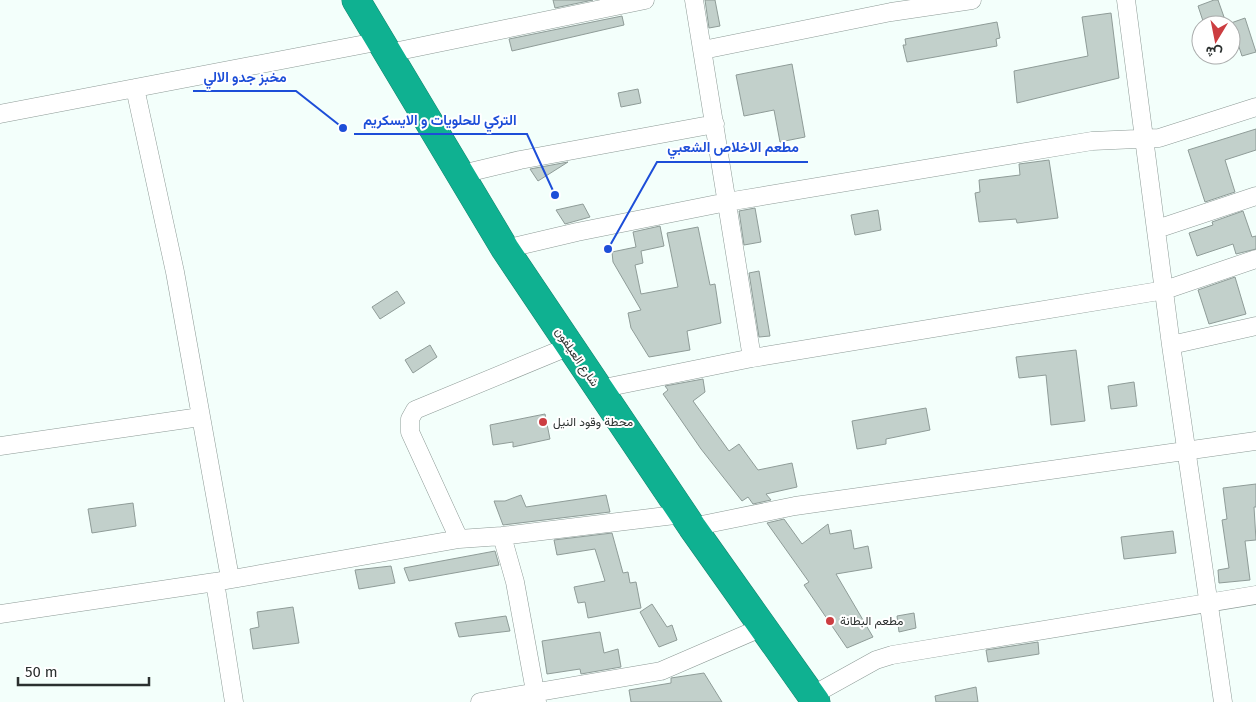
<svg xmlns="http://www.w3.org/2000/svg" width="1256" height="702" viewBox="0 0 1256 702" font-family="'Fira Sans',Vazirmatn,sans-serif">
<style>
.building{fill:#c2d0cb;stroke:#8f9c98}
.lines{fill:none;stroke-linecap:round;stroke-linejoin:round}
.street-casing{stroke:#8d9a96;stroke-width:19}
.highway-casing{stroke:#19846f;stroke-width:29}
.street{stroke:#fff;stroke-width:18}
.highway{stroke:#0fb191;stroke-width:28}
.poi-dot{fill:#cc3d41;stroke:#fff;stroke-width:2}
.labels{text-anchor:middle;stroke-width:4;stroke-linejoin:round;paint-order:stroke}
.street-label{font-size:12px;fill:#2b302f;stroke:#fff}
.poi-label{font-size:12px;fill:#2b302f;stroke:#fff;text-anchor:start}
.leader{fill:none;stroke:#1d4ed8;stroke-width:2}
.callout-dot{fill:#1d4ed8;stroke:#fff;stroke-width:2}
.callout-label{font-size:14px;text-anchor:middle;font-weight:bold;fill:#1d4ed8;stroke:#fff;stroke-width:4;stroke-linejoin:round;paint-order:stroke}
</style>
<rect width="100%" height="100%" fill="#f3fffb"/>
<path class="building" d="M553 0H593L555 8Z
M705 0H715L720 26 709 28Z
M1214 0H1218L1224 17 1204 24 1198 6Z
M1111 13 1119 78 1017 103 1014 71 1088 56 1082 17Z
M622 16 624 25 512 51 509 39Z
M1245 18 1256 52 1242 56 1231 23Z
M997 22 1000 38 996 39 997 46 907 62 903 45H906L905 39Z
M792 64 805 137 780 142 774 110 744 116 736 75Z
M638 89 641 103 621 107 618 93Z
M1256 129V150L1225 160 1235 192 1205 202 1188 150Z
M1049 160 1058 218 1017 223 1016 219 979 222 975 193 980 192 979 180 1020 175 1019 164Z
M568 162 538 181 530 169Z
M583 204 590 217 565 224 556 210Z
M755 208 761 242 744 245 739 211Z
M878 210 881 230 855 235 851 215Z
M1243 211 1252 237 1256 236V249L1236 254 1233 244 1197 256 1189 233 1213 225 1212 222Z
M660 226 664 246 641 251 643 263 635 265 641 294 678 287 667 233 698 227 710 285 715 284 721 323 687 331 690 350 649 357 631 328 628 313 641 310 613 262 612 252 636 247 633 232Z
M759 271 770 336 759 337 749 273Z
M1235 277 1246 314 1209 324 1198 290Z
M397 291 405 303 380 319 372 307Z
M430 345 437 357 413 373 405 360Z
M1076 350 1085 421 1051 425 1046 375 1019 378 1016 357Z
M703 379 705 392 693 401 729 451 739 444 758 470 792 463 797 487 766 494 771 500 753 504 748 497 742 501 701 449 663 394 668 390 665 386Z
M1134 382 1137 406 1111 409 1108 386Z
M926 408 930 430 886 439V444L857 449 852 421Z
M545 414 550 439 513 447V442L493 445 490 425Z
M1256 484V507H1254L1256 540 1245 541 1250 580 1219 583 1218 570 1229 568 1222 520 1227 519 1223 488Z
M521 495 526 507 606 495 610 512 503 525 494 501H505Z
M133 503 136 526 92 533 88 509Z
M784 519 802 544 828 524 830 534 851 530 854 549 868 546 872 568 836 574 873 637 847 648 804 585 809 582 767 523Z
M1173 531 1176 553 1124 559 1121 537Z
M612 533 623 573 628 572 630 583 636 582 641 608 588 618 585 602 578 603 574 587 605 581 595 549 557 555 554 540Z
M495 551 499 565 409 581 404 568Z
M391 566 395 583 359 589 355 570Z
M652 604 667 627 672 625 677 640 659 647 640 612Z
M293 607 299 643 253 649 250 629 259 627 257 612Z
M914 613 916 628 899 632 897 616Z
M506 616 510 631 459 637 455 623Z
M600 632 604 653 618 649 621 667 581 674 580 669 547 674 542 641Z
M1038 642 1039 654 988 662 986 650Z
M704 673 722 702H631L629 690 671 683V678Z
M976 687 978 702H936L935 696Z"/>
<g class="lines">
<g class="street-casing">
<path id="street" d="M1126 0 1171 345 1223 702
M703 50 891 12 972 0
M389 53 645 0
M135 88 175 272 230 578
M0 114 381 41
M462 174 520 160 715 124
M1157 229 1256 196
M505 249 577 232 727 202 1092 141 1159 138 1256 107
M1171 345 1256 326
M752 358 1165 290 1256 259
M599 389 752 358 694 0
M0 446 200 417
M692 527 795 506 1256 441
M502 536 515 582 537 702
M459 539 410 432V419L415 410 570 346
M215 582 234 702
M0 614 215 582 459 539 502 536 683 514
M811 696 876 660 892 655 1256 595
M480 702 661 671 763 627"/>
</g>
<g class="highway-casing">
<path id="highway" d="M356 0 505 249 692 527 816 702"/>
</g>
<use href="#street" class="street"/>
<use href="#highway" class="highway"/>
</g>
<g class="poi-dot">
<circle cx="543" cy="422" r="5"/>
<circle cx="830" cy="621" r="5"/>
</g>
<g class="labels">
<g class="street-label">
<text transform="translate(577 357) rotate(56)" y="4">شارع العيلفون</text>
</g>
<g class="poi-label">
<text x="553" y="426">محطة وقود النيل</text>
<text x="840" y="625">مطعم البطانة</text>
</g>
</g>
<path class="leader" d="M343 128L296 91H193M555 195L527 134H354M608 249L657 162H808"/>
<g class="callout-dot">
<circle cx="343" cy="128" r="5"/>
<circle cx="555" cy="195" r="5"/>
<circle cx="608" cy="249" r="5"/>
</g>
<g class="callout-label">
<text x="245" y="82">مخبز جدو الالي</text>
<text x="440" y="125">التركي للحلويات و الايسكريم</text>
<text x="733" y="152">مطعم الاخلاص الشعبي</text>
</g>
<g transform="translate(1216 40) rotate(190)"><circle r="24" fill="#ffffff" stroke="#aaacac"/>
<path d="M0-4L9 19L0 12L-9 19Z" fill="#cc3d41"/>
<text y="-8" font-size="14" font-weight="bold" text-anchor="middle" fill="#2b302f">ش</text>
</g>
<path d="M18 677v8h131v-8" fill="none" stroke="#2b302f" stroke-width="2.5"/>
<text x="25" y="677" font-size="15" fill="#2b302f" stroke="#ffffff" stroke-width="4" paint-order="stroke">50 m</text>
</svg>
